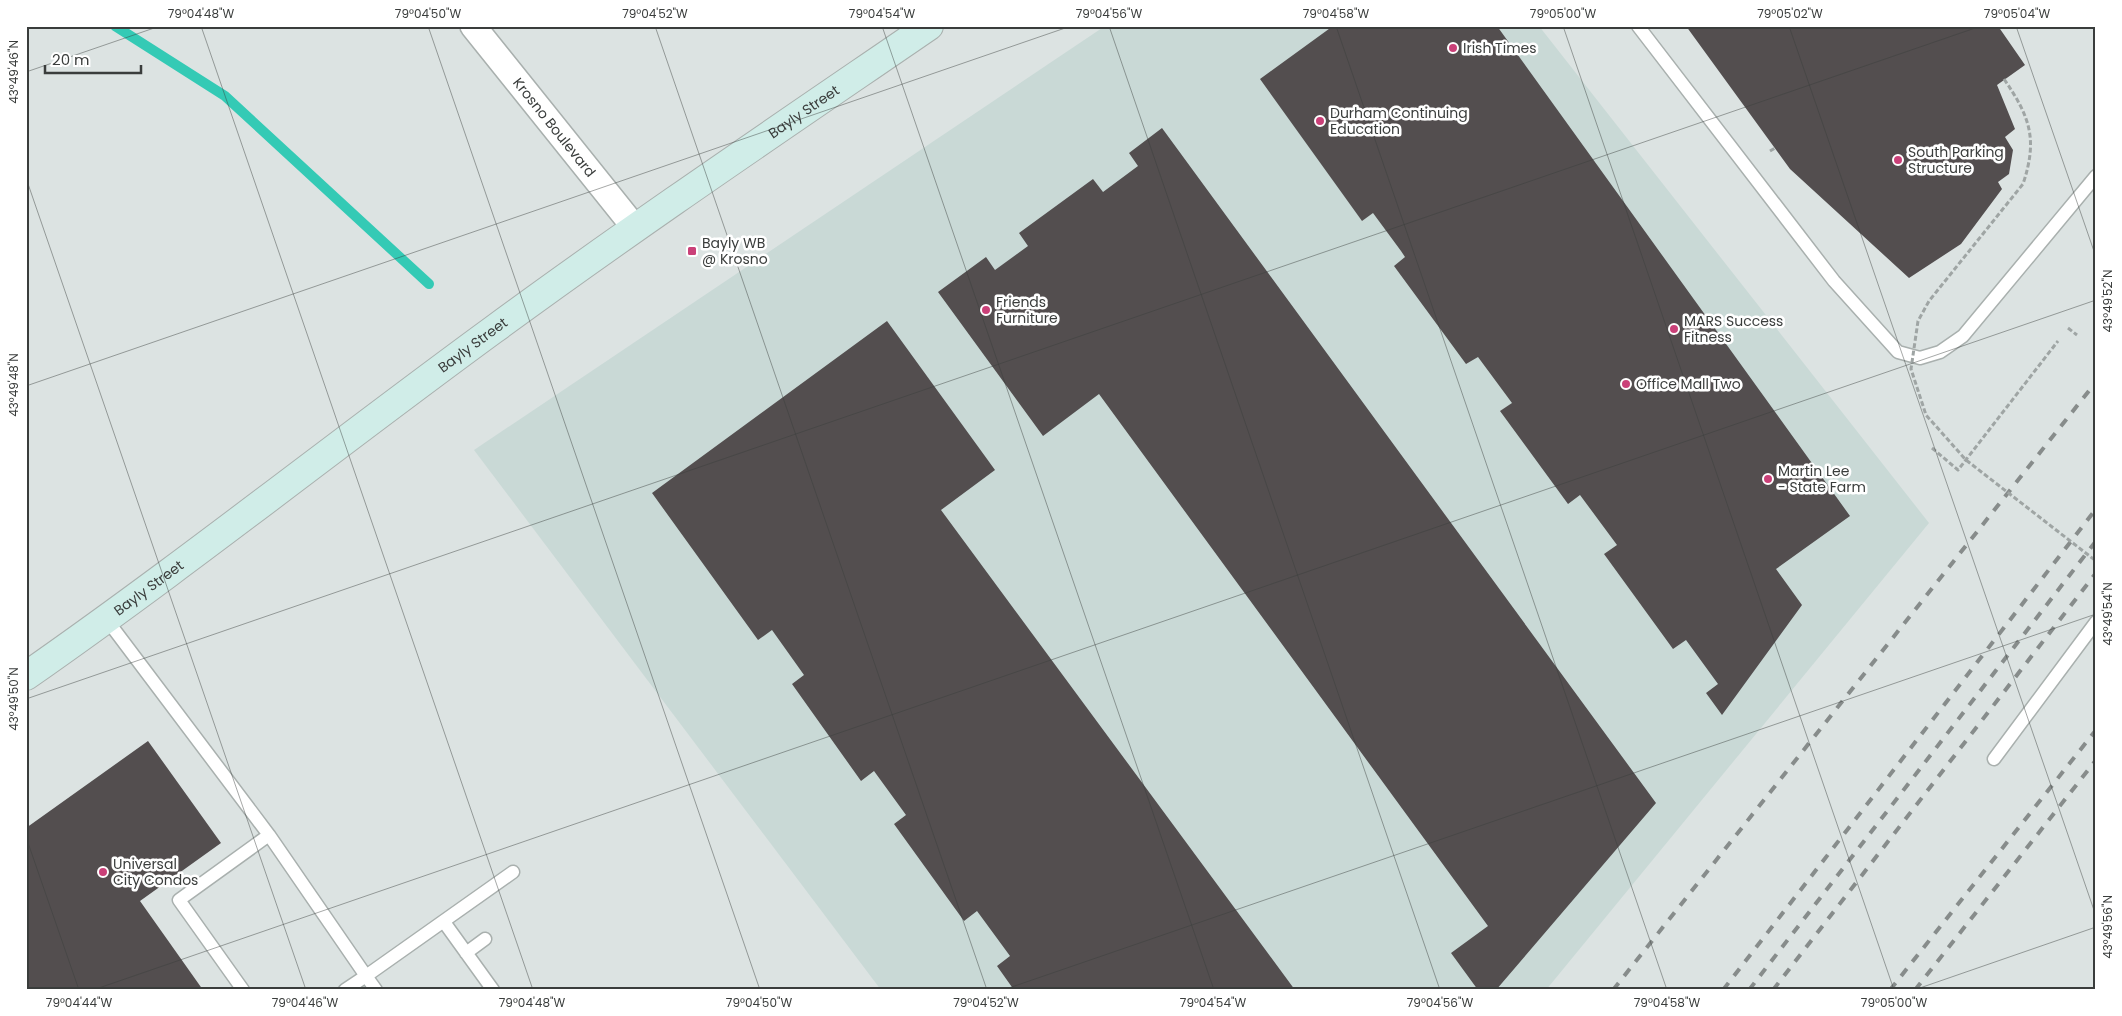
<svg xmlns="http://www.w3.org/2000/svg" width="2122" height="1016" viewBox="0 0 2122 1016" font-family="Poppins,sans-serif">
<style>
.built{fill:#c9d9d6}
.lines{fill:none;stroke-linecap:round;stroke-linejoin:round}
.stream{stroke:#34cab5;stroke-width:10}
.building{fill:#534e4f}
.service-casing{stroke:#a9b0ae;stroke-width:15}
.minor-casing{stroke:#a9b0ae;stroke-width:28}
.secondary-casing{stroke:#a9b0ae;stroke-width:30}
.path{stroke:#9fa5a4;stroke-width:3;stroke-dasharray:5 2.5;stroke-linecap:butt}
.service{stroke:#fff;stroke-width:12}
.minor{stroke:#fff;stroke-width:25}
.secondary{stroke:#d0ede8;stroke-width:28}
.rail{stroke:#878c8b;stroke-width:4;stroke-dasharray:9 9;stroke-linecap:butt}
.path-bridge{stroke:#9fa5a4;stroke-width:3;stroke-dasharray:5 2.5;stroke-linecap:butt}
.ticks{fill:none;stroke:#3a3d3c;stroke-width:1;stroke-opacity:0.45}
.poi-dot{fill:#ca4078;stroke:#fff;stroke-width:2}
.labels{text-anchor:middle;stroke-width:5;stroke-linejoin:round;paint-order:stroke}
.poi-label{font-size:14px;fill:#3a3d3c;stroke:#fff;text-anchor:start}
.street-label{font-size:14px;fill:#3a3d3c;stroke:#fff}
.neatline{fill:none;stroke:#3a3d3c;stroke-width:2}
.ticks-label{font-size:12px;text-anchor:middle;fill:#3a3d3c}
</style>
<rect width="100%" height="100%" fill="#dce3e2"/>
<path class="built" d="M1105 26H1539L1929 523 1546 990H881L474 450Z"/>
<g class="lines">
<path class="stream" d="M115 26 225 96 429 284"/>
</g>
<path class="building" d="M1333 26H1497L1850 516 1776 569 1802 605 1722 715 1706 693 1718 684 1686 640 1673 649 1604 554 1617 545 1580 495 1568 504 1500 411 1512 403 1478 357 1466 364 1394 266 1405 257 1401 251 1373 213 1362 221 1260 79Z
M1686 26H1998L2025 65 1997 85 2015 129 2005 137 2013 150 2009 174 1998 182 2002 189 1961 244 1909 278 1790 169Z
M1162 128 1656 803 1496 990H1478L1451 953 1488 926 1099 394 1043 436 938 292 986 257 995 270 1028 246 1019 233 1093 179 1103 192 1138 166 1129 153Z
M887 321 995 470 941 510 1295 990H1014L997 966 1010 956 977 911 964 921 894 824 906 815 874 771 861 781 792 684 804 675 772 630 758 640 652 493Z
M148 741 221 843 140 901 203 990H26V828Z"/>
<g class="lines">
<g class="service-casing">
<path id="service" d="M1638 26 1834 281 1898 352 1920 358 1940 352 1963 336 2096 176
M107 620 269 835 366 976 345 990
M1994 759 2096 622
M444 922 493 990
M466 953 485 939
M243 990 179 900 269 835
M376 990 366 976 513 872"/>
</g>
<g class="minor-casing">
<g id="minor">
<path id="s1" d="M473 26 635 228"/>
</g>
</g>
<g class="secondary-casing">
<g id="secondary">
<path id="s2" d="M26 676C185 565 337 444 493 330 636 225 783 126 929 26"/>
</g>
</g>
<path class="path" d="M1770 151 1775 148
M2068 328 2077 335
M1932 448 1958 470 2058 341"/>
<use href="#service" class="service"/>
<use href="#minor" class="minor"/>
<use href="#secondary" class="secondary"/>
<path class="rail" d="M1613 990 2096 382
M1723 990 2096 509
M1749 990 2096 541
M1773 990 2096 573
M1890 990 2096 730
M1915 990 2096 760"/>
<path class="path-bridge" d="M2004 79C2030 117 2038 139 2023 184L1929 301 1918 321 1911 369 1926 415 1966 460 2096 561"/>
</g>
<path class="ticks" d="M201 26 533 990M428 26 760 990M655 26 987 990M882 26 1214 990M1109 26 1440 990M1336 26 1667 990M1563 26 1894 990M1789 26 2096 916M2016 26 2096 257M26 72 160 26M26 178 306 990M26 386 1071 26M26 699 1981 26M26 837 79 990M93 990 2096 300M1003 990 2096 614M1914 990 2096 927"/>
<g class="poi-dot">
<circle cx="1453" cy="48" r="5"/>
<circle cx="1320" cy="121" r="5"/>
<circle cx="1898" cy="160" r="5"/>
<rect x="687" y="246" width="10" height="10" rx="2.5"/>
<circle cx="986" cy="310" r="5"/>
<circle cx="1674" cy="329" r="5"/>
<circle cx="1626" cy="384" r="5"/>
<circle cx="1768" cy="479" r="5"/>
<circle cx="103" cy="872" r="5"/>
</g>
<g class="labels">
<g class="poi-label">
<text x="1463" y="53">Irish Times</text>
<text x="1330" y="118">Durham Continuing<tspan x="1330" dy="16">Education</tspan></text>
<text x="1908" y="157">South Parking<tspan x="1908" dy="16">Structure</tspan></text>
<text x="702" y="248">Bayly WB<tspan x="702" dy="16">@ Krosno</tspan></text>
<text x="996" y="307">Friends<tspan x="996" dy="16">Furniture</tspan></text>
<text x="1684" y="326">MARS Success<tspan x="1684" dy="16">Fitness</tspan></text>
<text x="1636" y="389">Office Mall Two</text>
<text x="1778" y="476">Martin Lee<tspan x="1778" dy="16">- State Farm</tspan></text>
<text x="113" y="869">Universal<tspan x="113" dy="16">City Condos</tspan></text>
</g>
<g class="street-label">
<text dy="5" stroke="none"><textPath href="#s2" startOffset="961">Bayly Street</textPath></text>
<text dy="5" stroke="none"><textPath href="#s1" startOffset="130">Krosno Boulevard</textPath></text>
<text dy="5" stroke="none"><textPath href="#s2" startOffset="556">Bayly Street</textPath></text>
<text dy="5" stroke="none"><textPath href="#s2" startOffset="151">Bayly Street</textPath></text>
</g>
</g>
<rect width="2122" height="1016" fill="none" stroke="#ffffff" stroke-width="55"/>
<path d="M45 65v8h96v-8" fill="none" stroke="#3a3d3c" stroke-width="2.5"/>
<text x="52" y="65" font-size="15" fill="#3a3d3c" stroke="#ffffff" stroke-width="4" paint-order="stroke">20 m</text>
<rect x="28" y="28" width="2066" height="960" class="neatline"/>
<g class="ticks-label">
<text x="201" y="18">79°04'48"W</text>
<text x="428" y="18">79°04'50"W</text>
<text x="655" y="18">79°04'52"W</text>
<text x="882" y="18">79°04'54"W</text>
<text x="1109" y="18">79°04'56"W</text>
<text x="1336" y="18">79°04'58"W</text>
<text x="1563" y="18">79°05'00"W</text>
<text x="1790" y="18">79°05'02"W</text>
<text x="2017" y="18">79°05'04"W</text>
<text transform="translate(14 72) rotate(-90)" y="4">43°49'46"N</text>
<text transform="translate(2108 301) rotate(-90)" y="4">43°49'52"N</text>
<text transform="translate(14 385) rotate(-90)" y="4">43°49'48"N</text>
<text transform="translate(2108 614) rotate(-90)" y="4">43°49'54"N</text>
<text transform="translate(14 699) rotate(-90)" y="4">43°49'50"N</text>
<text transform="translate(2108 927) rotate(-90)" y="4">43°49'56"N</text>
<text x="79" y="1007">79°04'44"W</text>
<text x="305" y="1007">79°04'46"W</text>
<text x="532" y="1007">79°04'48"W</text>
<text x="759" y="1007">79°04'50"W</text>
<text x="986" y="1007">79°04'52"W</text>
<text x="1213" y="1007">79°04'54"W</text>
<text x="1440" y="1007">79°04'56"W</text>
<text x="1667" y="1007">79°04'58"W</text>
<text x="1894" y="1007">79°05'00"W</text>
</g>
</svg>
